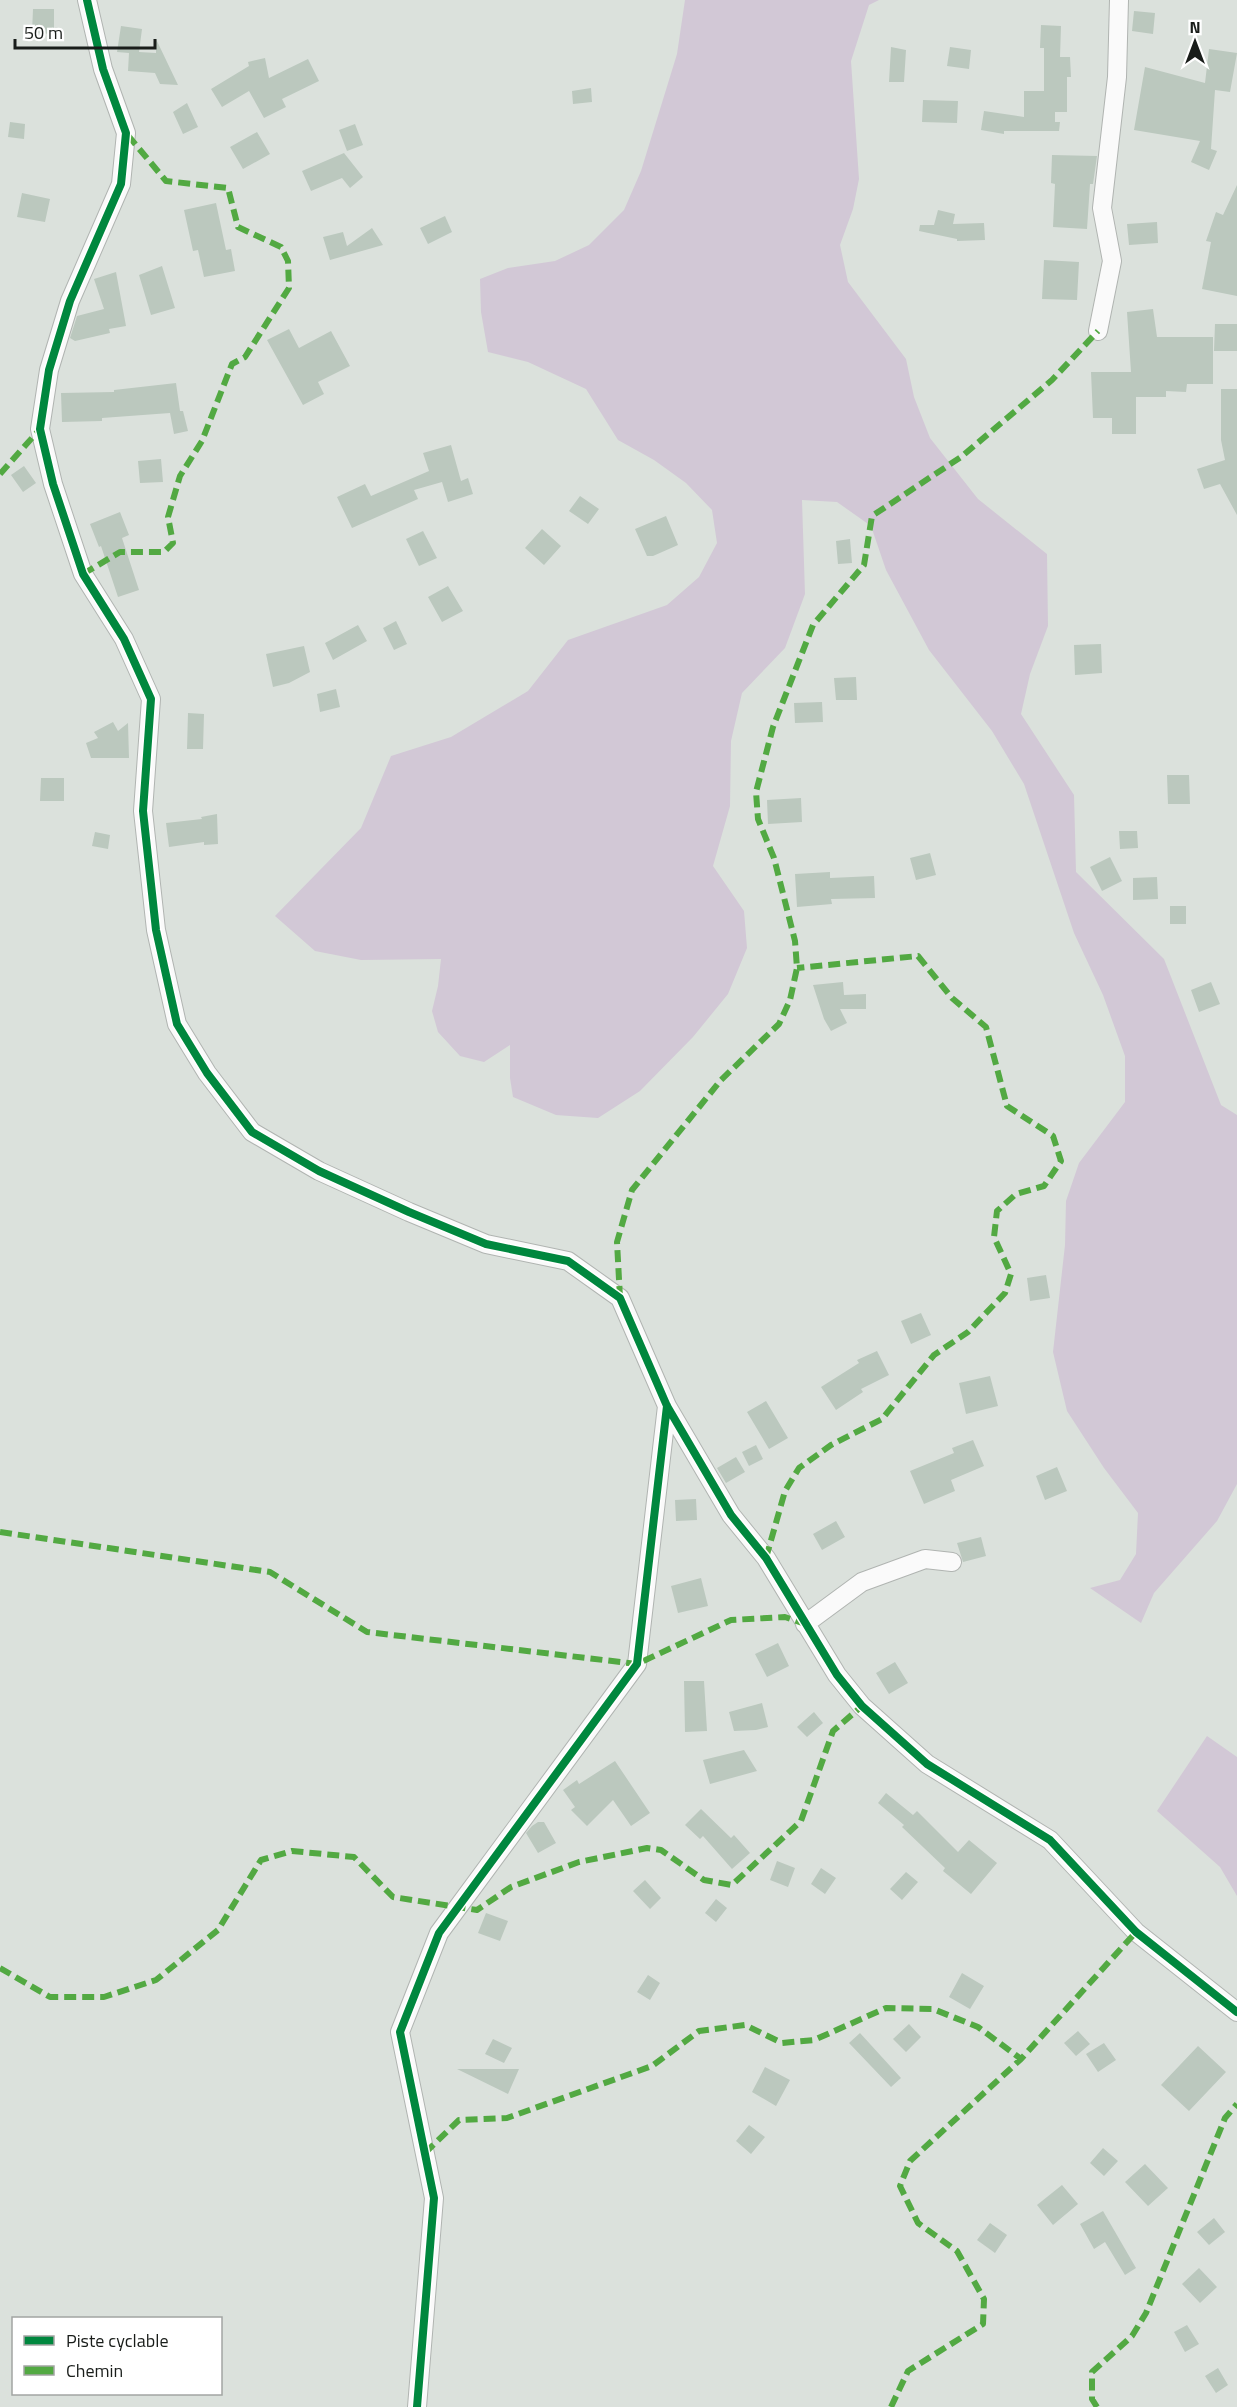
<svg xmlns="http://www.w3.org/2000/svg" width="1237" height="2407" viewBox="0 0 1237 2407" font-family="'Titillium Web',sans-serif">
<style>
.green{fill:#d2c8d6}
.building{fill:#bbc8be}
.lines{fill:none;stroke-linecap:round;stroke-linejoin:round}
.minor-casing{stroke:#b0b4b1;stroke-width:20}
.minor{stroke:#fafafa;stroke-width:18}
.quiet{stroke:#52a942;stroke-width:6;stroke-dasharray:12 6;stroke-linecap:butt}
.cycleway-casing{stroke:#fff;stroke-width:11}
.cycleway{stroke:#00873e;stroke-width:8}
</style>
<rect width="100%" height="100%" fill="#dbe1dc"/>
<path class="green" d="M685 0H879L869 5 851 61 859 179 853 209 840 245 848 282 906 359 914 397 930 438 978 499 1047 554 1048 626 1030 674 1021 714 1074 795 1076 872 1164 959 1221 1105 1237 1115V1484L1217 1521 1154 1593 1141 1623 1090 1588 1120 1580 1136 1554 1138 1513 1104 1468 1067 1411 1053 1352 1065 1245 1066 1201 1079 1163 1125 1102V1056L1103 995 1074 933 1024 784 992 731 929 650 886 570 871 526 837 502 802 500 805 594 785 648 742 693 731 741 730 806 713 866 744 911 747 948 728 994 693 1037 640 1091 598 1118 556 1115 513 1097 510 1078V1045L484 1062 460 1056 438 1032 432 1011 438 986 441 959 361 960 315 951 275 916 361 828 391 756 451 737 528 691 568 640 667 605 699 577 717 543 712 510 686 483 654 460 618 440 586 389 528 362 488 352 481 312 480 279 508 268 555 261 589 245 624 210 641 171 677 54Z
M1207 1736 1237 1757V1896L1220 1867 1157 1811Z"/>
<path class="building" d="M33 9H54V34L32 33Z
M1134 11 1155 13 1153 34 1132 31Z
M1041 25 1061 26 1060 57H1070L1071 77H1067V112H1055V122H1060L1059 131H1004V134L981 130 984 111 1024 117V91H1044V48H1040Z
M121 26 142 29 139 52 156 53V39L178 85 160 84 155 73 128 71 129 53 117 52Z
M891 47 906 50 904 82H889Z
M950 47 971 50 969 69 947 66Z
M1209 49 1237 53 1230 92 1215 90 1211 149 1217 151 1209 170 1191 162 1200 141 1134 130 1145 67 1205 83Z
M265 58 269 78 308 59 319 81 282 99 286 107 264 118 249 91 222 107 211 89 249 66 248 62Z
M591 88 592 102 573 104 572 91Z
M923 100 958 101 957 123 922 122Z
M187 103 198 127 183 134 173 112Z
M10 122 25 124 24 139 8 137Z
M355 124 363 145 347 151 339 130Z
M257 132 270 154 243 169 230 147Z
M344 153 363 177 350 188 342 178 311 191 302 171Z
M1052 155 1097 156 1093 184H1090L1087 229 1053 227 1055 184 1051 183Z
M1237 185V296L1202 289 1211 242 1206 241 1216 212 1223 215Z
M22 193 50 199 45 222 17 217Z
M216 203 226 250 231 249 235 271 204 277 198 250 193 251 184 210Z
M938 210 955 214 953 224 984 223 985 240 957 241V239L919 231 920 225H934Z
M445 216 452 232 428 244 420 228Z
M1157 222 1158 243 1129 245 1127 224Z
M372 228 383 245 330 260 323 237 343 232 347 246Z
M1044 260 1079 262 1077 300 1042 299Z
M162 266 175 308 151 315 139 275Z
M116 272 126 326 109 329 110 333 75 341 70 338 77 316 104 309 94 279Z
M1153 309 1157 337H1213V384H1187L1186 392 1166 391V397H1136V434H1112V418H1093L1091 372H1131L1127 312Z
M1215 324H1237V351H1214Z
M289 329 299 348 331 331 350 366 318 382 324 394 303 405 267 340Z
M176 383 180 411H183L188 431 174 434 170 413 102 418V421L62 422 61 393 114 392V390Z
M1221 389H1237V515L1220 484 1204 489 1197 469 1225 460 1221 440Z
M451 445 461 481 468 478 473 494 448 502 442 482 414 490 418 499 352 528 337 497 365 484 371 496 429 471 423 453Z
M161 459 163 482 140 483 138 461Z
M24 466 36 483 23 492 11 475Z
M580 496 599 509 588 524 569 511Z
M120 512 129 535 122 538 139 590 118 597 101 546 99 547 90 524Z
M666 516 678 545 653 556H647L635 529Z
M542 529 561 546 544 565 525 548Z
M423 531 437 558 419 566 406 539Z
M850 539 852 563 838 564 836 541Z
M448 586 463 611 442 622 428 597Z
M396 621 407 644 394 650 383 628Z
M358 625 367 641 333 660 325 643Z
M1101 644 1102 673 1075 675 1074 645Z
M304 646 310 672 289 683 273 687 266 654Z
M856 677 857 700H836L834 678Z
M336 689 340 707 320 712 317 694Z
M822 702 823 722 795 723 794 703Z
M188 713 204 714 203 749H187Z
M113 722 118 731 128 723 129 758H91L86 743 98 738 94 732Z
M1167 775H1189L1190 804H1168Z
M41 778H64V801H40Z
M801 798 802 822 768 824 767 800Z
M217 814 218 844 204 845V842L169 847 166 823 202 819 201 817Z
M1119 831H1137L1138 848 1120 849Z
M95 832 110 835 108 849 92 846Z
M930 853 936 875 916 880 910 858Z
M1110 857 1122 881 1102 891 1090 867Z
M830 872V878L874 876 875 898 831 899 832 904 797 907 795 874Z
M1157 877 1158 899 1133 900V878Z
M1170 906H1186V924H1170Z
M843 982 844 995 866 994V1009H840L847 1023 831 1031 824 1019 813 985Z
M1211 982 1220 1004 1199 1012 1191 990Z
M1046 1275 1050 1298 1030 1301 1027 1278Z
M921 1313 931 1335 911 1344 901 1321Z
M877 1351 889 1375 861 1389 863 1392 836 1410 821 1387 859 1363 857 1360Z
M990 1376 998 1406 966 1414 959 1383Z
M766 1401 788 1438 769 1449 747 1412Z
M973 1440 984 1466 951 1480 955 1491 924 1504 910 1471 954 1453 952 1448Z
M756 1445 763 1459 749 1466 742 1452Z
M736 1457 745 1472 726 1483 717 1468Z
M1057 1467 1067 1491 1045 1500 1036 1476Z
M696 1499 697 1520 676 1521 675 1500Z
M836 1521 845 1537 822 1550 813 1534Z
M981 1537 986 1556 963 1562 957 1543Z
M701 1578 708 1606 678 1613 671 1586Z
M778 1643 789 1666 767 1677 755 1654Z
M895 1662 908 1683 889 1694 876 1673Z
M684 1681H704L707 1731 685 1732Z
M762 1703 768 1727 756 1730 734 1731 729 1712Z
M814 1712 823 1723 807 1737 797 1727Z
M744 1750 757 1771 710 1784 703 1760Z
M615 1761 650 1813 631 1826 613 1800 587 1826 571 1810 575 1807 563 1790 577 1780 579 1784Z
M886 1793 913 1815 917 1811 958 1852 969 1840 997 1863 971 1894 943 1871 945 1868 902 1827 904 1825 878 1803Z
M701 1809 731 1838 734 1835 750 1853 732 1869 703 1836 700 1839 685 1825Z
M538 1822H544L556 1843 538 1853 526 1833 532 1826Z
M777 1861 795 1868 788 1887 770 1880Z
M821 1868 836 1878 825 1894 811 1884Z
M906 1872 918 1882 902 1900 890 1889Z
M645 1880 661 1898 650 1909 633 1891Z
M716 1899 727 1908 716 1922 705 1913Z
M486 1913 508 1921 500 1941 478 1933Z
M962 1973 984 1986 970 2009 949 1997Z
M648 1975 660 1983 650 2000 637 1992Z
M909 2024 921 2037 906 2052 893 2039Z
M1078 2031 1090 2044 1076 2056 1064 2043Z
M860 2033 901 2078 891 2087 849 2043Z
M493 2039 512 2048 504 2063 485 2054Z
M1104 2043 1116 2060 1098 2072 1086 2054Z
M1198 2046 1226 2072 1189 2111 1161 2085Z
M765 2067 790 2080 776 2106 752 2092Z
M457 2069H519L508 2094Z
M749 2125 765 2137 751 2154 736 2141Z
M1103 2148 1118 2161 1104 2176 1090 2163Z
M1145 2164 1168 2188 1148 2206 1125 2182Z
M1062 2185 1078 2204 1053 2225 1037 2205Z
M1103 2211 1136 2268 1125 2275 1105 2242 1094 2249 1080 2224Z
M1214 2218 1225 2232 1209 2245 1197 2232Z
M990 2223 1007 2235 995 2253 977 2240Z
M1199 2268 1217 2287 1200 2303 1182 2284Z
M1187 2325 1199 2344 1185 2352 1174 2332Z
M1218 2368 1228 2385 1216 2393 1205 2376Z"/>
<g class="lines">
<g class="minor-casing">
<path id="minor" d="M87 0 103 69 126 133 121 184 70 301 49 370 40 429 53 484 83 574 124 639 151 699 143 811 156 930 177 1024 207 1073 252 1132 319 1171 409 1212 486 1244 568 1261 620 1298 667 1406 731 1515 766 1558 837 1675 862 1706 927 1764 1050 1840 1136 1932 1237 2012
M1098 331 1112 261 1102 208 1117 77 1119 0
M805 1624 862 1582 925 1559 952 1562
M417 2407 434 2198 400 2032 439 1933 637 1664 667 1406"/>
</g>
<use href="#minor" class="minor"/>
<path class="quiet" d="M0 474 40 429
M83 574 120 552H164L173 543 168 517 180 476 202 441 232 364 245 357 289 288 288 261 281 247 238 227 228 188 166 181 126 133
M620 1298 617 1242 632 1190 721 1080 779 1024 790 1000 797 968 795 941 774 858 758 819 756 792 773 727 813 625 864 565 872 516 961 457 1052 380 1098 331
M0 1532 270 1572 367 1632 637 1664 731 1620 785 1617 805 1624
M766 1558 785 1491 799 1468 831 1445 882 1419 934 1355 968 1332 1005 1293 1011 1274 994 1237 997 1211 1016 1194 1044 1186 1061 1161 1053 1136 1007 1106 986 1027 952 998 918 956 797 968
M0 1968 50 1997H104L156 1980 218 1930 261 1860 292 1851 354 1857 393 1897 477 1910 511 1887 579 1862 647 1848 661 1850 704 1880 732 1885 801 1821 833 1731 862 1706
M425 2153 459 2120 507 2118 652 2066 699 2031 745 2025 782 2043 814 2040 886 2008 933 2009 978 2027 1021 2059
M891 2407 908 2371 983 2324 984 2299 957 2251 918 2223 900 2186 910 2161 1021 2059 1136 1932
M1097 2407 1092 2399V2372L1132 2336 1146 2313 1225 2118 1237 2104"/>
<g class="cycleway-casing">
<path id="cycleway" d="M87 0 103 69 126 133 121 184 70 301 49 370 40 429 53 484 83 574 124 639 151 699 143 811 156 930 177 1024 207 1073 252 1132 319 1171 409 1212 486 1244 568 1261 620 1298 667 1406 731 1515 766 1558 837 1675 862 1706 927 1764 1050 1840 1136 1932 1237 2012
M417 2407 434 2198 400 2032 439 1933 637 1664 667 1406"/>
</g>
<use href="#cycleway" class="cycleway"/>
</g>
<rect x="12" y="2317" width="210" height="78" fill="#ffffff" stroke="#a3a5a3" stroke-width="1.5"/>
<rect x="24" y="2336" width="30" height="9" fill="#00873e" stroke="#a3a5a3" stroke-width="1.5"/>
<text x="66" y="2347" font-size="18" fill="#191d1a">Piste cyclable</text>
<rect x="24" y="2366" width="30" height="9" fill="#52a942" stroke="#a3a5a3" stroke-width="1.5"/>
<text x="66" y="2377" font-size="18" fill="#191d1a">Chemin</text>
<g transform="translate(1195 42)" stroke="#ffffff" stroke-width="4.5" paint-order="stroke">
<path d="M0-4.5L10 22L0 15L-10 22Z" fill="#191d1a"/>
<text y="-9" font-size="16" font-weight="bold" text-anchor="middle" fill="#191d1a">N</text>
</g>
<path d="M15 39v9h140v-9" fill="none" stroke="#191d1a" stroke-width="3"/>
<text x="24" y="39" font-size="18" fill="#191d1a" stroke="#ffffff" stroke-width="4.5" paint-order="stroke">50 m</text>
</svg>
